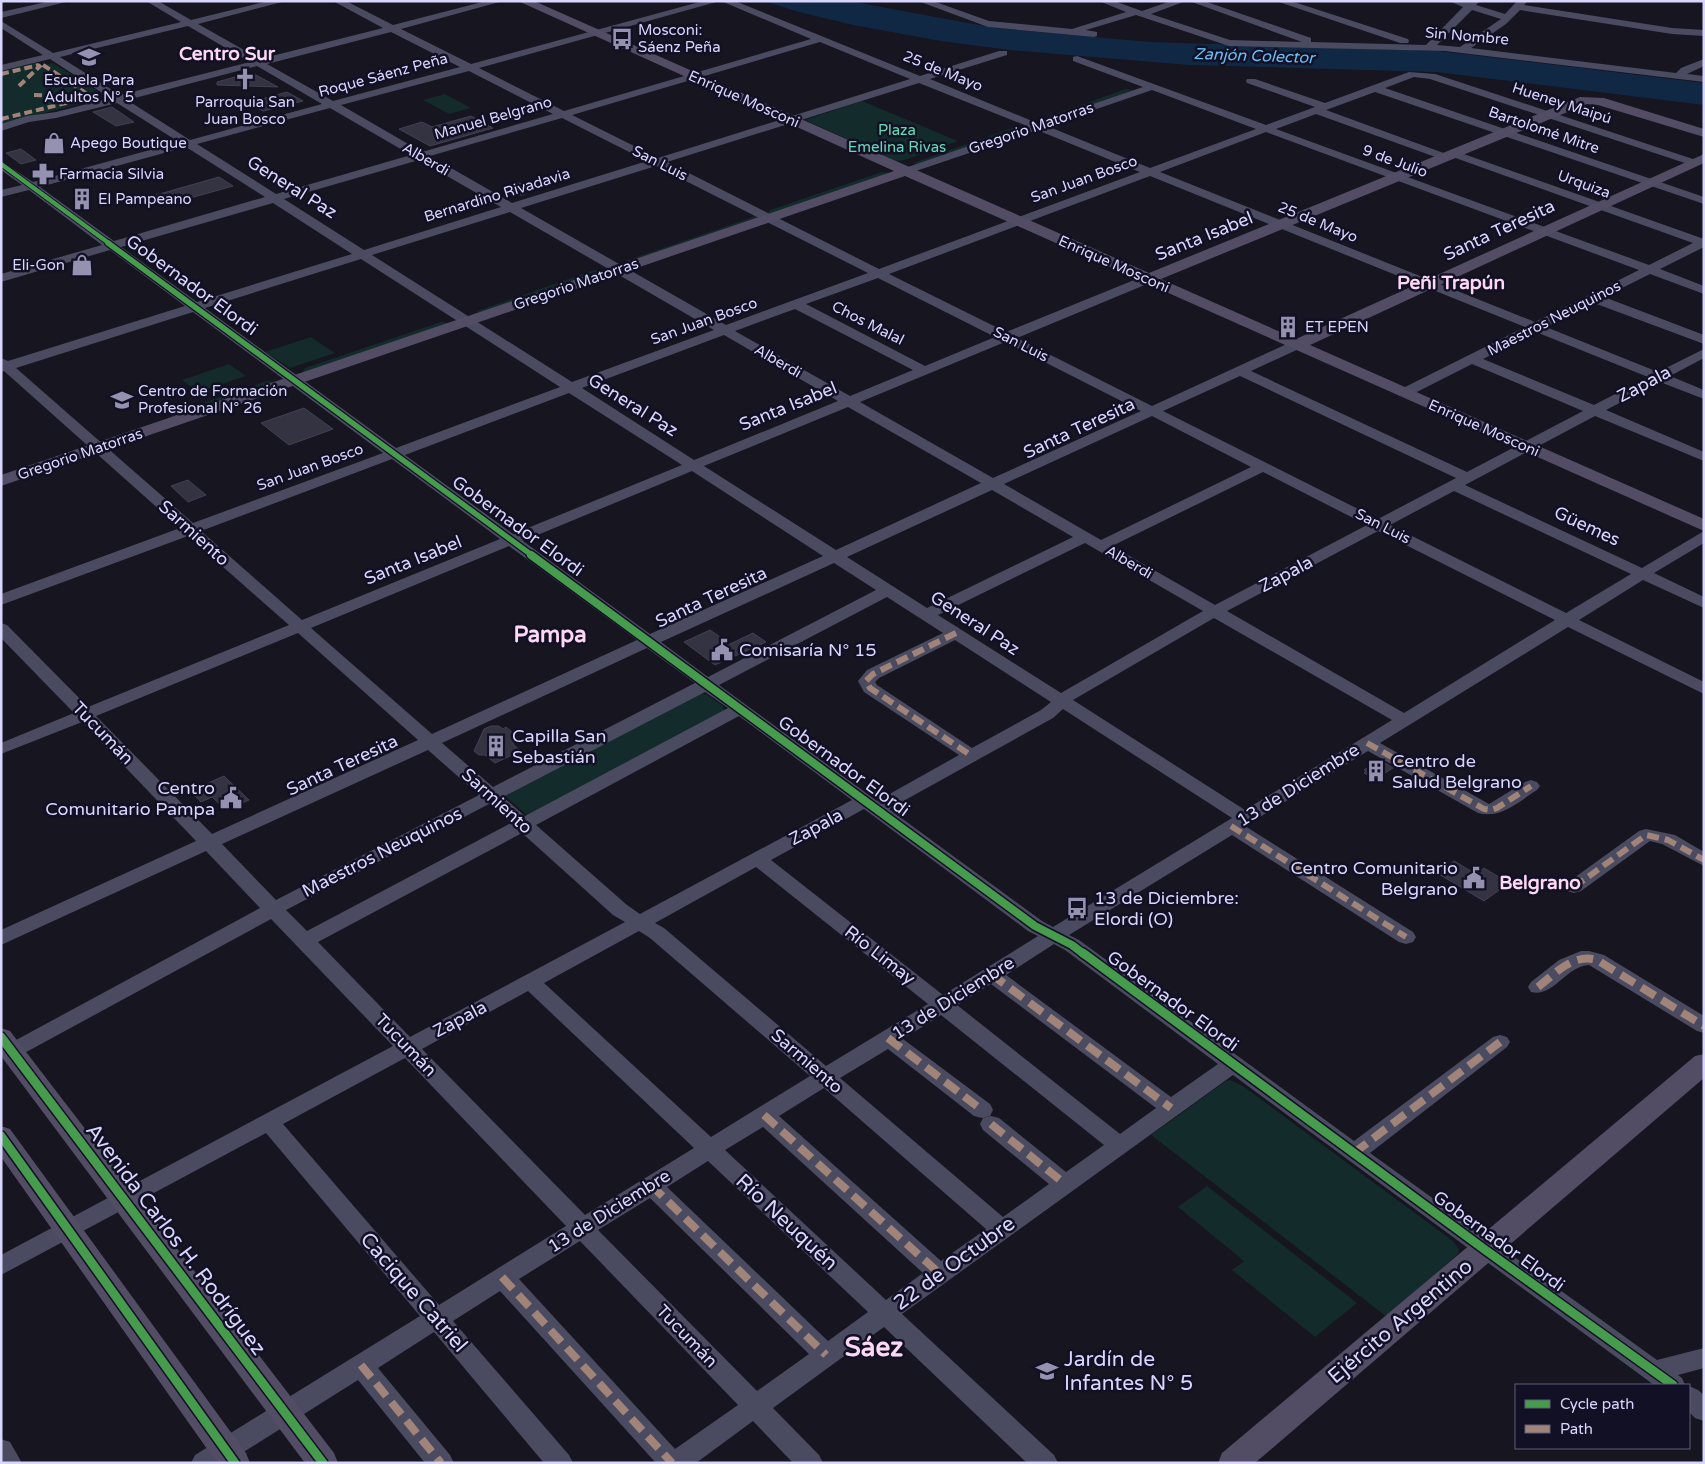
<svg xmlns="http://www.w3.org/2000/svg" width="1705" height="1464" viewBox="0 0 1705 1464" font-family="'Varela Round',sans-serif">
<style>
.green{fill:#132b2a}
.water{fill:#112845}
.building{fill:#343342;stroke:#434053}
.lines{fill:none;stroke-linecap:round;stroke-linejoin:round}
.minor{fill:#4a4b61;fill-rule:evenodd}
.major{fill:#524c65;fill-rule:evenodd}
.quiet-far2{stroke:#a18479;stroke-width:4;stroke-dasharray:8 4;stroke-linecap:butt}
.quiet-far1{stroke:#a18479;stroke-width:6;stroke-dasharray:12 6;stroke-linecap:butt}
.quiet{stroke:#a18479;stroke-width:8;stroke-dasharray:16 8;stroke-linecap:butt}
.cycleway-far3-casing{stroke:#121025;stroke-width:6}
.cycleway-far2-casing{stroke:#121025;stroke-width:8}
.cycleway-far1-casing{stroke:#121025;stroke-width:11}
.cycleway-casing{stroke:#121025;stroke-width:12}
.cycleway-far3{stroke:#469c4c;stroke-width:4.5}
.cycleway-far2{stroke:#469c4c;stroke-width:5.5}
.cycleway-far1{stroke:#469c4c;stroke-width:8}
.cycleway{stroke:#469c4c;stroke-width:9}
.labels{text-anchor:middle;stroke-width:5;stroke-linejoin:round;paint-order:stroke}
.far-poi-label{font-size:15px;fill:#d8d6fd;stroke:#121025;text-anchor:start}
.far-street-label{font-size:15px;fill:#d8d6fd;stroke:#121025}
.far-park-label{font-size:15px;fill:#65dab5;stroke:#121025}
.far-water-label{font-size:16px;font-style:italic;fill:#69c0f8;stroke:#121025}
.street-label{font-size:18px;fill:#d8d6fd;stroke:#121025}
.poi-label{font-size:18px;fill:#d8d6fd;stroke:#121025;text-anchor:start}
.far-district-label{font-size:19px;font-weight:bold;fill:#fdd8f2;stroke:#121025}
.neighbourhood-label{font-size:19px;font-weight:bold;fill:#fdd8f2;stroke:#121025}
.near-street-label{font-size:21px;fill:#d8d6fd;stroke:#121025}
.near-poi-label{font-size:21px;fill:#d8d6fd;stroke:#121025;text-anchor:start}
.district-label{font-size:22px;font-weight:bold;fill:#fdd8f2;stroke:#121025}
.near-district-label{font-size:26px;font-weight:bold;fill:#fdd8f2;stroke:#121025}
</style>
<rect width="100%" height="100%" fill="#161520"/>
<path class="green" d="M35 63 43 65 53 63 99 92 87 95 86 97 91 101 1 124V71Z
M1126 89 1134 90 1041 122 1038 120Z
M445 94 471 108 449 114 423 100Z
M862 101 958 141 905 160 896 161 805 120Z
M1012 128 1019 129 917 164 913 163Z
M882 172 890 173 771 214 768 213 770 210Z
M756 216 758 217 628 263 625 261Z
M594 270 602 271 478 313 477 311Z
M441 322 449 323 304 372 303 371 305 368Z
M311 337 335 353 290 368 265 352Z
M229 364 246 376 198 392 182 380Z
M267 381 275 382 173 418 171 416 174 413Z
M701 693 707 695 723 706 724 712 528 816 505 796Z
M1230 1080 1243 1086 1453 1241 1459 1249 1458 1254 1387 1317 1151 1135 1226 1081Z
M1207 1186 1357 1303 1315 1337 1232 1270 1244 1261 1178 1207Z"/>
<path class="water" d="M764 1H849L995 28 1150 42 1438 51 1704 83V105L1437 72 1189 65 1010 50 941 41 853 25 799 12Z"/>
<path class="building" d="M246 74 256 75 278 87 217 85V82Z
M287 92 303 101 263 111 248 103Z
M112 107 134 122 116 126 93 112Z
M471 116 493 128 430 146 399 129 422 122 432 127Z
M21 149 36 160 21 164 6 153Z
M219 177 233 186 169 204 156 195Z
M516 183 530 184 524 195H511Z
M304 408 333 429 289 445 261 423Z
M188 480 206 495 188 502 171 486Z
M710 630 730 644 753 633 766 642 715 665 684 642Z
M491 726H499L503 729 506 727 517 736 513 744 521 751 495 763 485 755H479L474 751 484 729Z
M1377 761 1380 763 1382 761 1393 768 1375 779 1364 773 1366 771 1364 770Z
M224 776 249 800 226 810 212 797 201 802 190 791Z
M1454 861 1476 874 1484 868 1509 883 1484 901 1437 873Z"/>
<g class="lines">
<path class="minor" d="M51 1H70L1 18V12Z
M146 1H158L191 20 268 1H286L198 24 260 59 383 28 333 1H346L393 25 486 1H503L401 29 471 64 703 1H720L479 68 564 111 811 39 721 1H735L920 76 999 51H1007V55L930 79 1037 123 1143 87 1073 61V57L1077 56 1266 125 1315 107 1247 83 1246 81 1247 79H1255L1325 103 1409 72 1435 74 1699 161 1701 163 1699 165H1691L1430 79 1414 77 1385 88 1704 197V204L1375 92 1326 110 1449 155 1450 152H1458L1704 239V247L1660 269 1704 286V294L1650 274 1604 297 1704 335V344L1594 303 1546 327 1658 372 1704 349V358L1670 376 1704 390V399L1660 382 1606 410 1704 452V461L1595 416 1465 485 1642 568 1704 531V543L1654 573 1704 597V608L1643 580 1579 620 1704 682V694L1568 627 1380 743 1489 804 1525 782 1531 780 1537 782 1540 786 1537 790C1518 802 1501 819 1478 813L1368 751 1245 826 1413 932 1416 937 1413 942 1406 944 1399 942 1232 835 1069 935 1079 940 1354 1141 1493 1037 1500 1035 1507 1037 1510 1042 1507 1047 1370 1153 1657 1360 1704 1348V1368L1678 1375 1682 1378 1685 1385H1654L1233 1075 902 1314 1054 1455 1058 1463H1027L884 1327 773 1408 819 1455 823 1463H793L753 1421 696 1463H656L500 1291 453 1321 569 1455 573 1463H544L434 1332 378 1368 450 1455 454 1463H425L358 1380 226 1463H191L195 1455 420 1316 266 1133 1 1275V1255L393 1046 271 919 19 1056 12 1059 5 1056 2 1051 5 1046 260 908 206 851 1 945V930L196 841 82 722 1 754V743L74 713 1 638V623L7 625 88 707 289 625 188 536 1 605V594L180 528 4 371 1 372V358L8 361 185 306 110 250 1 282V274L102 245 29 190 1 197V190L22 185 1 170V161L33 182 179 142 117 103 56 118 29 122 1 131V124L27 116 56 112 110 98 50 59 1 71V65L43 55 1 28V21L53 53 181 22ZM188 26 250 62 120 95 60 57ZM391 32 460 67 333 101 267 64ZM820 42 910 79 658 158 572 115ZM257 66 322 104 190 140 127 100ZM469 71 553 114 422 152 341 105ZM919 83 1027 126 902 169 900 171 902 173H910L1037 130 1140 172 879 269 667 162ZM1152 90 1256 129 1150 168 1047 126ZM330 108 411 155 276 194 197 144ZM1316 114 1441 159H1449L1450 156 1693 243 1649 265 1276 129ZM562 118 647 161 512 203 430 156ZM1266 132 1639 270 1535 322 1160 172ZM186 147 265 197 114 241 40 187ZM419 160 501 207 364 250 284 199ZM656 166 868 273 726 325 521 208ZM1150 176 1525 327 1399 390 1397 393 1399 396H1409L1472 364 1583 411 1467 472 1251 371 1301 348 1303 345 1301 342H1291L1152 406 1017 338 1152 282 1154 279 1152 276H1144L1006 332 889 274ZM273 203 352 254 197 302 121 247ZM510 212 714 330 572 382 372 255ZM361 259 560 387 396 448 205 308ZM878 278 995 337 925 366 806 304ZM795 309 913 370 850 396 735 331ZM193 312 383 453 193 523 16 368ZM1536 332 1648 377 1594 405 1483 359ZM724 335 838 401 694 460 582 388ZM1005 342 1141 411 993 478 860 402ZM1240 376 1456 478 1378 519 1163 411ZM569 393 682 465 513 534 405 455ZM848 407 981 483 836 550 704 466ZM1152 416 1251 467 1101 540 1004 484ZM392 459 500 539 302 620 201 531ZM692 471 823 556 650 634 523 541ZM1263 472 1367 525 1215 605 1112 546ZM992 490 1073 537 927 608 847 557ZM1454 491 1631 574 1566 613 1390 525ZM1378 531 1555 620 1404 713 1227 611ZM1085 543 1203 611 1061 693 938 615ZM509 546 637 640 432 734 311 628ZM834 563 876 590 708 677 661 642ZM887 597 943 633 867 670 858 681 864 692 959 755 877 801 719 685ZM1214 618 1392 720 1245 810 1073 700ZM298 633 418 740 212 834 96 716ZM955 640 1051 702 1041 710 972 748 877 685 875 682 879 678ZM647 648 695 683 493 787 442 743ZM705 692 728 708 525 816 503 797ZM1063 709 1232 818 1053 927 1042 921 889 809 1053 718ZM739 716 852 800 640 914 627 905 536 825ZM428 750 479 795 276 900 222 844ZM489 804 511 823 307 931 286 910ZM864 809 1028 931 1038 936 943 995 771 860ZM522 833 613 915 625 922 410 1037 318 942ZM756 867 928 1004 826 1066 664 928 655 923ZM639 931 650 938 810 1076 711 1137 544 983ZM1054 944 1065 950 1218 1064 1171 1097 1006 975ZM991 984 1156 1108 1120 1134 957 1005ZM528 991 694 1148 585 1215 422 1049ZM941 1015 1104 1145 1066 1172 999 1118 991 1116 983 1118 980 1124 983 1130 1049 1184 1003 1217 840 1078 888 1049 974 1116 982 1118 990 1116 993 1110 990 1104 903 1039ZM405 1058 566 1226 439 1305 283 1124ZM824 1088 986 1229 941 1261 779 1116ZM763 1127 923 1273 886 1300 725 1150ZM708 1161 868 1312 828 1341 667 1187ZM650 1198 809 1354 757 1391 598 1230ZM580 1241 738 1405 675 1449 519 1279Z
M918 1H933L989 21 1072 29 1126 12 1099 1H1114L1142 11 1171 1H1186L1151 14 1230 40 1302 42 1189 1H1204L1311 38V42L1426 45 1463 7 1449 1H1480L1476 5 1505 14 1517 1H1528L1524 5 1672 28 1704 30V36L1672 34 1520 10 1506 24 1471 48 1676 73 1681 68 1704 59V66L1687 74 1704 76V82L1445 51 1229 46 1136 15 1086 30 1097 32V36L1094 37 988 27ZM1472 10 1501 19 1460 47 1437 45Z
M1276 1H1291L1408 39 1409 41 1408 43H1400Z
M1646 829 1675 835 1704 852V866L1662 844 1650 841 1581 891 1574 893 1567 891 1564 887 1567 883 1639 831Z
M1581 951H1589L1604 955 1704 1016V1033L1697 1031 1589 965C1566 966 1553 998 1531 992L1528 987 1531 982 1559 960Z
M1689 1386 1698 1390 1704 1395V1421L1695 1418 1689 1412Z
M1 1439 10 1442 22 1463H1Z"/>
<path class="major" d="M518 1H534L1149 273 1580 97 1604 98 1704 129V137L1598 105 1587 104 1161 279 1296 339 1704 154V163L1310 345 1704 519V531L905 176 1 486V475L894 171Z
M1 1028 10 1031 334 1453 338 1463H305L1 1056Z
M1704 1054V1078L1255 1463H1218L1222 1453 1695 1056Z
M1 1126 10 1129 246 1453 250 1463H217L1 1157Z"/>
<path class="quiet-far2" d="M43 65 63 78
M1 74 39 65
M70 83 89 95
M19 86 41 65
M34 95 81 96
M1 119 86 98"/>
<path class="quiet-far1" d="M956 633 873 674 866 681 870 688 972 756
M1367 743 1484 809 1491 810 1497 808 1531 786
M1231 826 1406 937
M1574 887 1646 835 1668 840 1704 860"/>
<path class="quiet" d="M991 974 1171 1108
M1538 987C1556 973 1573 953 1597 960L1704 1026
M888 1038 982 1110
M764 1115 940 1274
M991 1124 1065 1184
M1354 1153 1500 1042
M651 1185 826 1355
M502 1277 672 1463
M361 1365 441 1463"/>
<g class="cycleway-far3-casing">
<path id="cycleway-far3" d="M1 164 110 244"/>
</g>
<g class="cycleway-far2-casing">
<path id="cycleway-far2" d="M108 243 533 556"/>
</g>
<g class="cycleway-far1-casing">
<path id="cycleway-far1" d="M531 555 1035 926 1072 945 1085 955"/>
</g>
<g class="cycleway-casing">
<path id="cycleway" d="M1083 953 1484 1249 1673 1385
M1 1037 323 1463
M1 1136 235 1463"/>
</g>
<use href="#cycleway-far3" class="cycleway-far3"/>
<use href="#cycleway-far2" class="cycleway-far2"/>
<use href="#cycleway-far1" class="cycleway-far1"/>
<use href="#cycleway" class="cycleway"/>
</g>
<defs>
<g id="bus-bare" transform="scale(1.725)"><path d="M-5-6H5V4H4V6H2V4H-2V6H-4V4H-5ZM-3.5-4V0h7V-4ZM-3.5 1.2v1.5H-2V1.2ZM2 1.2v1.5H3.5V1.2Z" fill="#9492b0" stroke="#121025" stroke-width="2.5" paint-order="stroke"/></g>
<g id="school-bare" transform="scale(1.725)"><path d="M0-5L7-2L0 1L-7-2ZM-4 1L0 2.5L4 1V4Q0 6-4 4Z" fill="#9492b0" stroke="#121025" stroke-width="2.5" paint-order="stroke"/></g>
<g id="church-bare" transform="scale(1.725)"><path d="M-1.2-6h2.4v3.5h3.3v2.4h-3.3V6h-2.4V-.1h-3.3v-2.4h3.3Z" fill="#9492b0" stroke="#121025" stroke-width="2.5" paint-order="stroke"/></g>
<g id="shop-bare" transform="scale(1.725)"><path d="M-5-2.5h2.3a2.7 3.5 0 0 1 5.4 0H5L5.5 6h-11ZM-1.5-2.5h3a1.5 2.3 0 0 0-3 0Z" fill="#9492b0" stroke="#121025" stroke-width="2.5" paint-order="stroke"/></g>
<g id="pharmacy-bare" transform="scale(1.725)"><path d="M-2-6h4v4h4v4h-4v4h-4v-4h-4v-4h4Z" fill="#9492b0" stroke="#121025" stroke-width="2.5" paint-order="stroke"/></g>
<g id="building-bare" transform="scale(1.725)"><path d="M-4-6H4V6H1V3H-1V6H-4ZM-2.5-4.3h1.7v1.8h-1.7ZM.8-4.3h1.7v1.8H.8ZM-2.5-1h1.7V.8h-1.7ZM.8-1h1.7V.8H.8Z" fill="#9492b0" stroke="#121025" stroke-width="2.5" paint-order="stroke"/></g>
<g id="university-bare" transform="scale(1.725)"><path d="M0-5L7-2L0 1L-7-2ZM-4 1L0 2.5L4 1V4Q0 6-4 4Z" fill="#9492b0" stroke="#121025" stroke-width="2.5" paint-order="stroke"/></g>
<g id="civic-bare" transform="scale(1.725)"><path d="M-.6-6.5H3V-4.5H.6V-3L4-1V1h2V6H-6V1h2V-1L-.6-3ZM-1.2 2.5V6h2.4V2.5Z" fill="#9492b0" stroke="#121025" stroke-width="2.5" paint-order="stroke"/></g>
</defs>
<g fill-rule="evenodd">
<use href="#bus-bare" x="622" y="39"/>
<use href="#school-bare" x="89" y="57"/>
<use href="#church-bare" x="245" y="79"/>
<use href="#shop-bare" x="54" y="143"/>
<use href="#pharmacy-bare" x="43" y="174"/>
<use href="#building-bare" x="82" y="199"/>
<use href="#shop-bare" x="82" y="265"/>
<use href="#building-bare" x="1288" y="327"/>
<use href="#university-bare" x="122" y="400"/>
<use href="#civic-bare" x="722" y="650"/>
<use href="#building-bare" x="496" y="746"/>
<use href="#building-bare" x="1376" y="771"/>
<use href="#civic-bare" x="231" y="798"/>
<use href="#civic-bare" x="1474" y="878"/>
<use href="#bus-bare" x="1077" y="908"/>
<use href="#school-bare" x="1047" y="1371"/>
</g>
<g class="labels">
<g class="far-poi-label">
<text x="638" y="35">Mosconi:<tspan x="638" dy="17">Sáenz Peña</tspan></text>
<text x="89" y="85" text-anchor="middle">Escuela Para<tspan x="89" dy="17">Adultos N° 5</tspan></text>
<text x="245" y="107" text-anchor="middle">Parroquia San<tspan x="245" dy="17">Juan Bosco</tspan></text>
<text x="70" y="148">Apego Boutique</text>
<text x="59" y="179">Farmacia Silvia</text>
<text x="98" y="204">El Pampeano</text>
<text x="65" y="270" text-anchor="end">Eli-Gon</text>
<text x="1305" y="332">ET EPEN</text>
<text x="138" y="396">Centro de Formación<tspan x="138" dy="17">Profesional N° 26</tspan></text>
</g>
<g class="far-street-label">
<text transform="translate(1467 36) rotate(5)" y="5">Sin Nombre</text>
<text transform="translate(943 71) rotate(22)" y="5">25 de Mayo</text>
<text transform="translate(383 75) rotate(-15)" y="5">Roque Sáenz Peña</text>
<text transform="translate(744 99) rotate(24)" y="5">Enrique Mosconi</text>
<text transform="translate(1562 103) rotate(18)" y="5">Hueney Maipú</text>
<text transform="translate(493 118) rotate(-16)" y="5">Manuel Belgrano</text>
<text transform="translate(1031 128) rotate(-19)" y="5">Gregorio Matorras</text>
<text transform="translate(1544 130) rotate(19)" y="5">Bartolomé Mitre</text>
<text transform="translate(426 159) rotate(30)" y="5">Alberdi</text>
<text transform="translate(1395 161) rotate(20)" y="5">9 de Julio</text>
<text transform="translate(660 163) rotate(27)" y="5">San Luis</text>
<text transform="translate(1084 179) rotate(-20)" y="5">San Juan Bosco</text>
<text transform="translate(1584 184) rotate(20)" y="5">Urquiza</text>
<text transform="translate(497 195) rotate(-17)" y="5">Bernardino Rivadavia</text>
<text transform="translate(1318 222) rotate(22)" y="5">25 de Mayo</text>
<text transform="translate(1114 264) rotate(24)" y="5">Enrique Mosconi</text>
<text transform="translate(576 284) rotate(-19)" y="5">Gregorio Matorras</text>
<text transform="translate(1554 318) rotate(-27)" y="5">Maestros Neuquinos</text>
<text transform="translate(704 321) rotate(-20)" y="5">San Juan Bosco</text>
<text transform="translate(868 323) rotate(27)" y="5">Chos Malal</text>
<text transform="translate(1021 344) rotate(27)" y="5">San Luis</text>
<text transform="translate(778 361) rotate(30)" y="5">Alberdi</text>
<text transform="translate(1484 428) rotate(24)" y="5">Enrique Mosconi</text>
<text transform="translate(80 454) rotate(-19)" y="5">Gregorio Matorras</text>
<text transform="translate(310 467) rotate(-20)" y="5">San Juan Bosco</text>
<text transform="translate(1383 526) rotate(27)" y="5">San Luis</text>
<text transform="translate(1129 562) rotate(30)" y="5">Alberdi</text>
</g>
<g class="far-park-label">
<text x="897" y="135">Plaza<tspan x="897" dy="17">Emelina Rivas</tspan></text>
</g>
<g class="far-water-label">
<text transform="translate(1254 55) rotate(2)" y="6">Zanjón Colector</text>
</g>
<g class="street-label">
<text transform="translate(292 187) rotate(32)" y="6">General Paz</text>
<text transform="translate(1499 230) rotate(-25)" y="6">Santa Teresita</text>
<text transform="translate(1204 236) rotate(-22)" y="6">Santa Isabel</text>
<text transform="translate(192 285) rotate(36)" y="6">Gobernador Elordi</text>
<text transform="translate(1644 384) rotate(-28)" y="6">Zapala</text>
<text transform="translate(633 405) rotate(32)" y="6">General Paz</text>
<text transform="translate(788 406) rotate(-22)" y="6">Santa Isabel</text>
<text transform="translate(1079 428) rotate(-25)" y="6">Santa Teresita</text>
<text transform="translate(518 526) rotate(36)" y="6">Gobernador Elordi</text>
<text transform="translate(1587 526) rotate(25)" y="6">Güemes</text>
<text transform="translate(194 533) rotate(42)" y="6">Sarmiento</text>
<text transform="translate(413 560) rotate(-22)" y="6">Santa Isabel</text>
<text transform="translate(1286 574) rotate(-28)" y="6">Zapala</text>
<text transform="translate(711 597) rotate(-25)" y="6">Santa Teresita</text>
<text transform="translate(975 623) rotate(33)" y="6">General Paz</text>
<text transform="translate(103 733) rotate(46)" y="6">Tucumán</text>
<text transform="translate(342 765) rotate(-25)" y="6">Santa Teresita</text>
<text transform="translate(844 766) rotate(36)" y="6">Gobernador Elordi</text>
<text transform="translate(1298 785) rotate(-32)" y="6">13 de Diciembre</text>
<text transform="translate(497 801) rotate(42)" y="6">Sarmiento</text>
<text transform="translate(816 827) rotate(-28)" y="6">Zapala</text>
<text transform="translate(382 852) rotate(-27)" y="6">Maestros Neuquinos</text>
<text transform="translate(880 955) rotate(38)" y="6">Río Limay</text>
<text transform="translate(953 998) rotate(-32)" y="6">13 de Diciembre</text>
<text transform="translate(1173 1001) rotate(36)" y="6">Gobernador Elordi</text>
<text transform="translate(460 1019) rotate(-28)" y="6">Zapala</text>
<text transform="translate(406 1045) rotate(46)" y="6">Tucumán</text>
<text transform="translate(807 1061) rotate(41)" y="6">Sarmiento</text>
<text transform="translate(609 1211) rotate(-32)" y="6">13 de Diciembre</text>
<text transform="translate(1499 1241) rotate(36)" y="6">Gobernador Elordi</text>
<text transform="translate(687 1336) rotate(46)" y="6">Tucumán</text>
</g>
<g class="poi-label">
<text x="739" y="656">Comisaría N° 15</text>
<text x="512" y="742">Capilla San<tspan x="512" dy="21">Sebastián</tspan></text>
<text x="1392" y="767">Centro de<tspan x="1392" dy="21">Salud Belgrano</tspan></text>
<text x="215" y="794" text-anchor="end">Centro<tspan x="215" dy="21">Comunitario Pampa</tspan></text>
<text x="1458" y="874" text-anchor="end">Centro Comunitario<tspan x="1458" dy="21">Belgrano</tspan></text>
<text x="1094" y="904">13 de Diciembre:<tspan x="1094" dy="21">Elordi (O)</tspan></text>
</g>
<g class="far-district-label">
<text x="227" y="60">Centro Sur</text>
<text x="1451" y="289">Peñi Trapún</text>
</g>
<g class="neighbourhood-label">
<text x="1540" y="889">Belgrano</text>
</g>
<g class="near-street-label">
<text transform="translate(787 1222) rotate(43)" y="7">Río Neuquén</text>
<text transform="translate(176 1239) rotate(53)" y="7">Avenida Carlos H. Rodríguez</text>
<text transform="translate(954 1263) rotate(-36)" y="7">22 de Octubre</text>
<text transform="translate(414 1292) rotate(49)" y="7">Cacique Catriel</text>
<text transform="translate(1400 1321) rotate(-40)" y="7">Ejército Argentino</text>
</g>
<g class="near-poi-label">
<text x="1064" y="1366">Jardín de<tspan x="1064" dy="24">Infantes N° 5</tspan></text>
</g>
<g class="district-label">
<text x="550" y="642">Pampa</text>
</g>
<g class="near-district-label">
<text x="874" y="1356">Sáez</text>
</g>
</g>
<rect width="1705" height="1464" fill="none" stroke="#d8d6fd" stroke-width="5"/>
<rect x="1515" y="1384" width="175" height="65" fill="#121025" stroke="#615f7b"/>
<rect x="1525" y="1400" width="25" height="8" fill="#469c4c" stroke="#615f7b"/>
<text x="1560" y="1409" font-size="15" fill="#d8d6fd">Cycle path</text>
<rect x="1525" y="1425" width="25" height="8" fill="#a18479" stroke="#615f7b"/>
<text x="1560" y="1434" font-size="15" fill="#d8d6fd">Path</text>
</svg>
